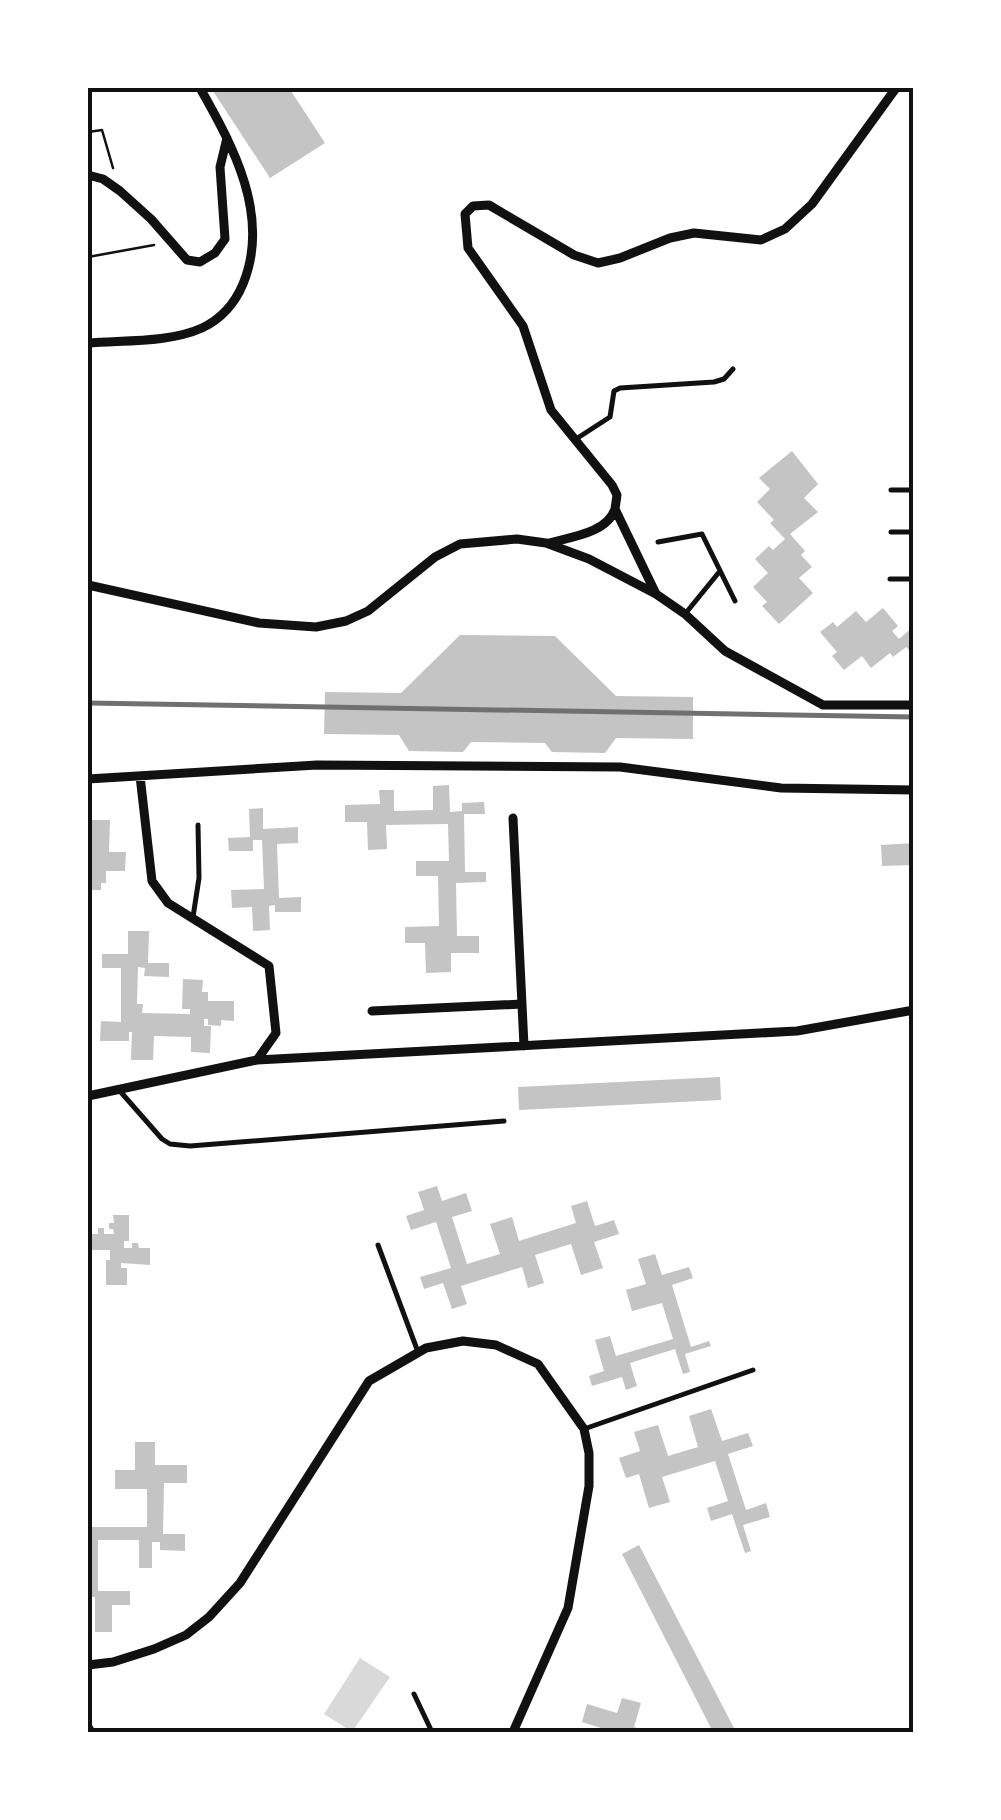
<svg xmlns="http://www.w3.org/2000/svg" width="1001" height="1820" viewBox="0 0 1001 1820" font-family="Manrope,sans-serif">
<style>
.water{fill:#d9d9d9}
.building{fill:#c4c4c4}
.lines{fill:none;stroke-linecap:round;stroke-linejoin:round}
.path{stroke:#111;stroke-width:2.5}
.service{stroke:#111;stroke-width:5}
.minor{stroke:#111;stroke-width:9}
.rail{stroke:#707070;stroke-width:5}
.neatline{fill:none;stroke:#111;stroke-width:4}
</style>
<rect width="100%" height="100%" fill="#fff"/>
<path class="water" d="M360 1658 390 1677 352 1732 324 1714Z"/>
<path class="building" d="M211 88H289L325 143 270 178Z
M792 451 818 484 804 498 818 512 790 534 805 551 801 555 812 567 799 578 813 593 779 624 762 606 767 602 753 587 768 573 755 559 769 546 773 550 785 539 770 523 774 520 757 502 770 489 759 478Z
M883 608 898 626 892 631 899 639 914 626V655L906 647 893 657 890 653 871 668 862 656 844 670 832 656 837 652 820 632 833 622 837 627 856 611 866 622Z
M460 635 555 636 616 696 693 697V739L616 738 605 753 552 752 545 743 471 742 463 752 409 751 399 735 324 734 325 692 401 693Z
M449 785 450 812 462 811V803L484 802 485 814H464L465 872H486V882L456 883 457 936H479V953H451V972L426 973 425 943H405V927L439 926 438 876H416V861H449L448 824 386 825 387 849 368 850 367 822H345V805L380 804 379 790H394V811L433 810V786Z
M263 808V829L298 827V843L277 844 279 898 301 897V912H275V905L269 906 270 930 253 931 252 907 232 908 231 890 264 889 262 840H253V851H229L228 838 250 837 249 809Z
M92 820H110L109 852H126L125 871H106V883H101V890H88V841Z
M914 843V865L882 866 881 845Z
M128 931H149L148 963H169V977L144 976 145 968 138 967 137 1004H143L142 1013 190 1014V1009H182L183 979 203 980 202 992H208V1001H234V1021L221 1020V1026L208 1025V1019H204V1026H211L210 1053 191 1052V1037L154 1036 153 1060H131L132 1032H129V1041H100L101 1021 121 1022V968H102V954H128Z
M720 1077 721 1100 519 1110 518 1087Z
M437 1186 442 1201 466 1193 472 1211 452 1217 467 1264 500 1254 490 1224 512 1217 519 1241 576 1223 571 1206 587 1201 595 1226 614 1220 619 1234 594 1242 603 1268 581 1275 571 1244 535 1255 544 1283 528 1288 522 1267 461 1286 467 1304 452 1309 443 1283 424 1289 420 1277 451 1268 436 1222 411 1230 406 1216 424 1210 418 1192Z
M113 1215H129V1241H124V1248H132V1243H138L139 1248H150V1265L121 1263V1268H127V1285H106V1260H110V1250H88V1234H98V1228H104V1234H114L113 1229H109V1223H114Z
M655 1254 662 1275 689 1267 693 1278 672 1285 691 1347 709 1341 711 1346 685 1354 690 1372 683 1374 675 1349 630 1363 637 1386 626 1390 622 1377 592 1386 589 1376 604 1371 595 1340 610 1336 616 1356 673 1339 662 1303 632 1311 626 1290 646 1284 638 1259Z
M711 1409 722 1441 748 1433 753 1446 728 1454 746 1510 766 1503 770 1517 743 1525 751 1551 745 1553 732 1514 711 1521 707 1508 728 1501 715 1461 662 1477 670 1502 649 1508 639 1474 626 1478 619 1458 640 1451 634 1432 658 1425 668 1456 698 1447 689 1416Z
M135 1442H155V1465H187V1483H164L163 1534H185V1551L160 1550V1542H152V1568H139V1540H98V1591H130V1605H112V1632H95V1597H88V1527H147V1489H115V1470H135Z
M639 1545 736 1732H713L622 1554Z
M622 1698 641 1703 634 1727 650 1732H600L601 1728 582 1722 587 1704 617 1713Z"/>
<g class="lines">
<path class="path" d="M88 132 102 130 113 168
M88 257 154 245"/>
<path class="service" d="M576 439 610 417 614 391 620 388 714 382 724 379 733 369
M891 490H914
M891 532H914
M658 542 702 534 735 601
M890 579H914
M685 614 720 571
M193 917 199 878 198 825
M119 1090 162 1139 170 1144 190 1146 504 1121
M378 1245 418 1352
M584 1429 753 1370
M414 1694 432 1732"/>
<path class="minor" d="M88 175 103 179 120 191 151 219 187 260 200 262 215 253 225 239 220 167 227 138
M88 343C123 340 169 343 202 328 221 319 235 303 243 284 271 216 233 146 200 88
M615 509 617 495 612 485 551 410 523 326 468 248 465 214 473 206 489 205 574 255 598 263 620 258 670 238 694 233 761 240 785 229 812 204 896 88
M549 543C571 537 607 533 615 509L656 594
M88 585 259 623 316 627 346 621 368 611 435 557 460 544 517 539 546 543 589 559 656 594 685 614 725 651 823 705H914
M140 776 152 881 168 903 269 966 276 1033 257 1060
M88 779 317 765 620 767 781 788 914 790
M513 818 524 1046
M372 1011 522 1004
M88 1096 257 1060 797 1031 914 1010
M88 1665 113 1662 154 1649 186 1635 209 1617 240 1583 369 1381 426 1348 463 1341 496 1345 538 1364 584 1429 589 1453V1486L568 1608 513 1732
M88 1727 91 1732"/>
<path class="rail" d="M88 703 914 717"/>
</g>
<rect width="1001" height="1820" fill="none" stroke="#ffffff" stroke-width="180"/>
<rect x="90" y="90" width="821" height="1640" class="neatline"/>
</svg>
